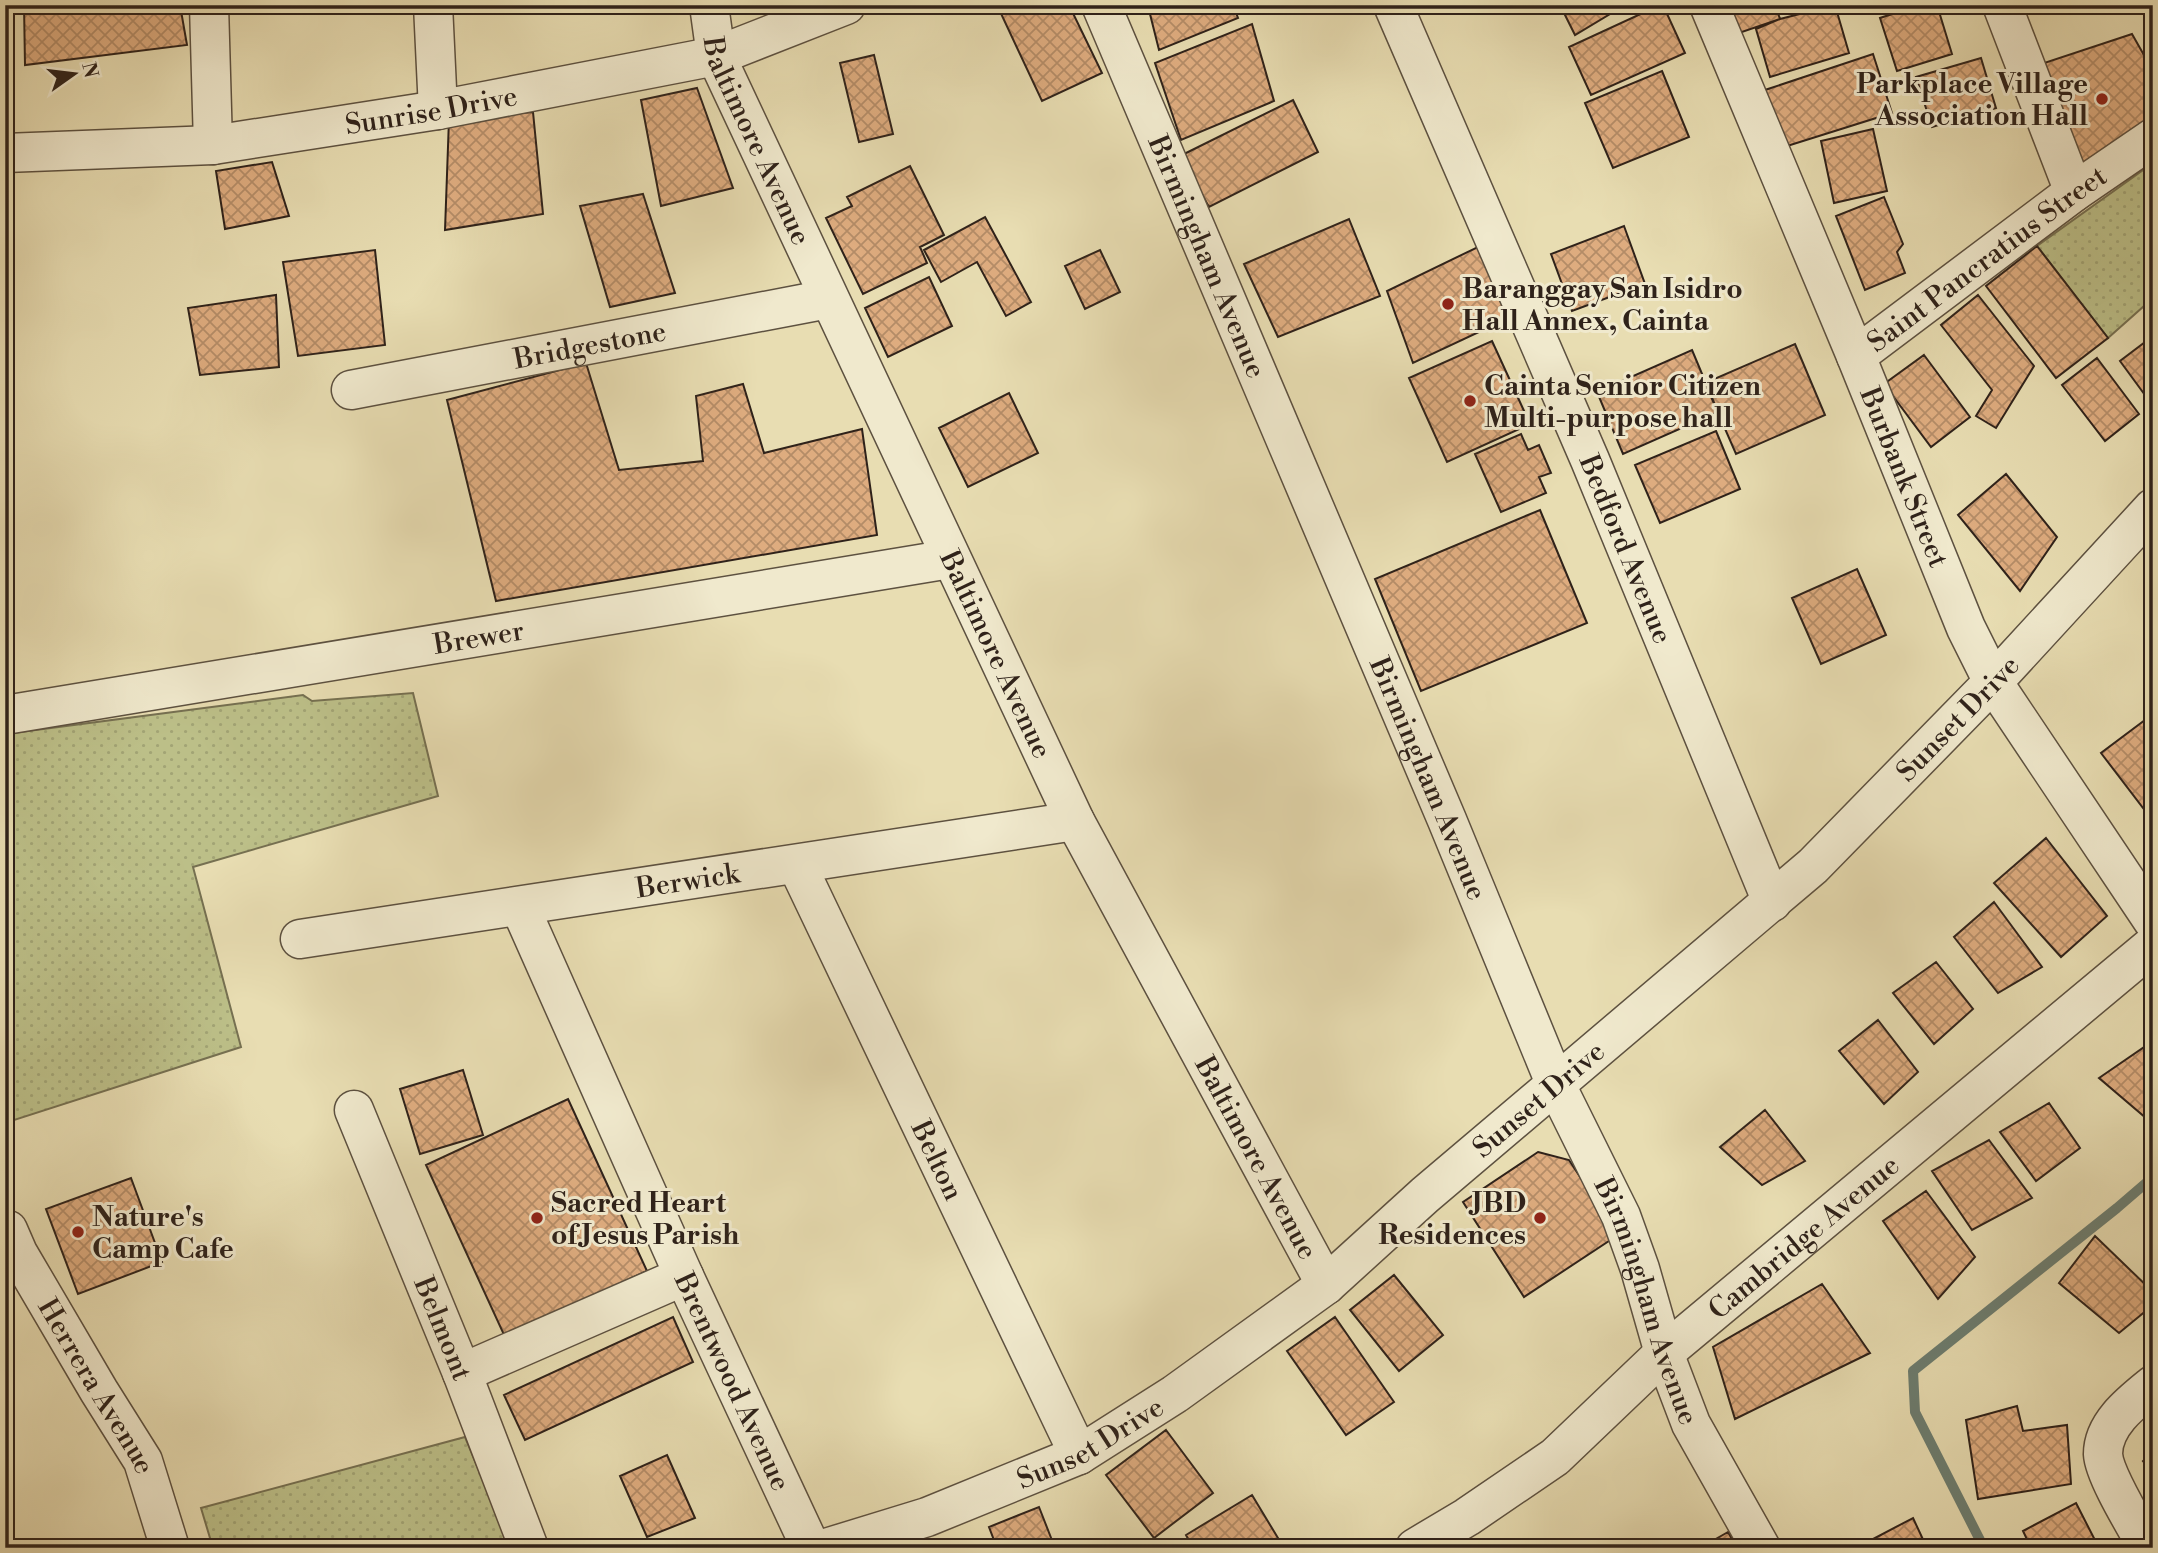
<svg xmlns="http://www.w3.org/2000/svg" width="2158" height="1553" viewBox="0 0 2158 1553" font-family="'Libre Bodoni',serif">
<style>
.grass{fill:url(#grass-dots);stroke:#767051;stroke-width:2}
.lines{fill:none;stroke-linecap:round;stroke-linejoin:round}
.stream{stroke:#6d7e71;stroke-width:10}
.building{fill:url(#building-cross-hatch);stroke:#2f221a;stroke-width:2}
.minor-casing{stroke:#5d5140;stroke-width:41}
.minor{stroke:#f0e9cd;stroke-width:38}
.poi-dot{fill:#8f2418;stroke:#f0e9cd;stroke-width:2.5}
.labels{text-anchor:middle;stroke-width:6;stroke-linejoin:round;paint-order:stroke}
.poi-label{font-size:28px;font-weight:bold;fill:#2f221a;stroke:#f0e9cd;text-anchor:start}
.street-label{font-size:28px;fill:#2f221a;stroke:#f0e9cd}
</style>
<defs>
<pattern id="grass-dots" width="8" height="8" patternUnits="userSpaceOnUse" patternTransform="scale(1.75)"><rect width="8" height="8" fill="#bcbf88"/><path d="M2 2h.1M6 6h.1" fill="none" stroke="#a2a475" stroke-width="1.8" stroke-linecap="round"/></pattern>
<pattern id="building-cross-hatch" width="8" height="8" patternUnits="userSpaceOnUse" patternTransform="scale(1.75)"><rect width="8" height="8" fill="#deac7f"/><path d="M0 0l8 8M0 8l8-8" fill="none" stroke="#b48c67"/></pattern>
</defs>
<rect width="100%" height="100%" fill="#e8ddb2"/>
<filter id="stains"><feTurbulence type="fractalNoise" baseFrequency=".00286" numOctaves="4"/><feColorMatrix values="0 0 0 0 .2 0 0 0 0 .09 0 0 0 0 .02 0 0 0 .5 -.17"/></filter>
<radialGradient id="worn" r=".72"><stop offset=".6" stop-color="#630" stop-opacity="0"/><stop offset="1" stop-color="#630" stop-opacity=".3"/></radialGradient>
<path class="grass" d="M2153 163V276L2151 278 2153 298 2108 338 2037 246Z
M413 693 438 796 193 867 241 1047 5 1123V734L303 695 312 701Z
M465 1437 511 1548H213L201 1508Z"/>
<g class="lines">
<path class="stream" d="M1984 1548 1915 1412 1913 1371 2117 1208 2153 1177"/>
</g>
<path class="building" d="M24 5H180L187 45 25 65Z
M997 5H1069L1102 73 1042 101Z
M1161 5H1233L1238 18 1159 50 1149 10Z
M1560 5H1625L1575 35Z
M1660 5H1663L1685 53 1591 95 1569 47Z
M1726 5H1775L1780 19 1736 34Z
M1835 5 1849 53 1770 77 1756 29 1780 19Z
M1920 5H1937L1952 54 1897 71 1880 18Z
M1252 24 1274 101 1181 140 1155 63Z
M2132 34 2153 71V128L2084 166 2035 66Z
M1873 54 1892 113 1784 147 1765 90Z
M874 55 893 134 859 142 840 63Z
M1981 58 1996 108 1932 127 1916 77Z
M1662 71 1689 137 1613 168 1585 103Z
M697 88 733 188 661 206 641 100Z
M1293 100 1318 152 1209 207 1180 156Z
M533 112 543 214 445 230 449 119Z
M1873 129 1887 191 1834 203 1821 141Z
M272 162 289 216 225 229 216 171Z
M910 166 944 235 920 247 927 263 863 294 826 218 852 206 847 197Z
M643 194 675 293 610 307 580 206Z
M1884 197 1903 244 1897 252 1905 273 1865 290 1836 216Z
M985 217 1031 302 1006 316 977 262 941 282 924 250Z
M1349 219 1380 296 1278 337 1244 264Z
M1624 226 1645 284 1572 311 1551 254Z
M1480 246 1511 317 1413 363 1387 291Z
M2037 246 2108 338 2056 378 1986 286Z
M375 250 385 345 298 356 283 262Z
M1100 250 1120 292 1085 309 1065 266Z
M929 277 952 326 888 357 865 308Z
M276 295 279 367 200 375 188 308Z
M1978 295 2034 366 1996 428 1976 416 1992 390 1941 325Z
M2153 336V406L2120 361Z
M1492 341 1530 424 1447 462 1409 378Z
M1795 344 1825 415 1736 454 1705 383Z
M1692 350 1718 412 1623 454 1597 392Z
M1924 355 1970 417 1931 447 1884 384Z
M2097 358 2139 414 2105 441 2062 385Z
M586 363 619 470 703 461 696 396 743 384 764 453 862 429 877 535 496 601 447 400Z
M1009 393 1038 453 968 487 939 428Z
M1716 431 1740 489 1660 523 1635 465Z
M1521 434 1528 450 1539 445 1551 473 1539 477 1546 493 1501 512 1475 454Z
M2006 474 2057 537 2020 591 1958 515Z
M1540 510 1587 623 1421 691 1375 579Z
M1857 569 1886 635 1821 664 1792 598Z
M2153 714V821L2101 753Z
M2046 838 2107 916 2061 957 1994 883Z
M1994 902 2042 967 1998 993 1954 937Z
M1936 962 1973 1009 1934 1044 1893 993Z
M1878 1020 1918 1072 1884 1104 1839 1051Z
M2153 1041V1124L2099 1078Z
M463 1070 483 1135 420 1154 400 1089Z
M568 1099 647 1271 505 1337 426 1165Z
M2049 1103 2080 1148 2036 1181 2000 1132Z
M1765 1110 1805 1161 1762 1185 1720 1147Z
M1989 1140 2032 1198 1972 1230 1932 1171Z
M1538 1152 1569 1160 1618 1235 1524 1297 1463 1202Z
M131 1178 162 1262 78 1294 46 1209Z
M1926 1191 1975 1257 1938 1299 1883 1221Z
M2095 1236 2153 1292V1305L2119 1333 2059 1283Z
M1394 1275 1443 1335 1399 1371 1350 1310Z
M1822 1284 1870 1353 1735 1419 1713 1347Z
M673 1317 693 1362 525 1440 504 1395Z
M1335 1317 1394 1402 1346 1435 1287 1351Z
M2017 1406 2023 1431 2067 1425 2071 1484 1978 1499 1966 1420Z
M1166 1430 1213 1493 1154 1538 1106 1475Z
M2153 1452V1474L2143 1461Z
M667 1455 695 1518 647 1537 620 1476Z
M1252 1495 1284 1548H1193L1186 1535Z
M2076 1503 2099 1548H2031L2023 1531Z
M1039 1507 1055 1548H997L989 1527Z
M1913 1518 1927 1548H1856Z
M1728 1532 1737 1548H1700Z"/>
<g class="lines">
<g class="minor-casing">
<g id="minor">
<path d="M209 5 213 145"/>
<path d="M433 5 438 110"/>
<path id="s1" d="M709 5 716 56 1075 821 1326 1285"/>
<path id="s2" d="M1101 5 1447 820 1555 1083 1621 1216 1640 1269 1664 1353 1691 1424 1761 1548"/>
<path id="s3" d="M1393 5 1590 460 1772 902"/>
<path id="s4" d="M1709 5 1856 356 1966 628 1993 682 2153 921"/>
<path d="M2002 5 2074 192"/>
<path id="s5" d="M5 153 213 145 438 110 716 56 846 5"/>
<path id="s6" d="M1856 356 2074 192 2153 138"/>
<path id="s7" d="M351 390 828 299"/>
<path id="s8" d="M5 715 950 559"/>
<path id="s9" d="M797 865 1079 1455"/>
<path id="s10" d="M520 907 684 1276 811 1548"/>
<path id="s11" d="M300 939 1075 821"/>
<path id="s12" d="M354 1110 462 1373 529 1548"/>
<path id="s13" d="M8 1230 18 1253 99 1391 143 1461 170 1548"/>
<path d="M462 1373 684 1276"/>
<path id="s14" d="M826 1548 927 1517 1079 1455 1175 1394 1326 1285 1425 1195 1813 866 1993 682 2153 508"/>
<path id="s15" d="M1415 1548 1467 1517 1555 1457 1664 1353 2153 945"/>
<path d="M2148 1548C2137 1528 2104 1475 2103 1454 2103 1424 2132 1402 2153 1385"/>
</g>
</g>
<use href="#minor" class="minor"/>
</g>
<g class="poi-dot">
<circle cx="2102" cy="99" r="7"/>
<circle cx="1448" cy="304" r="7"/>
<circle cx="1470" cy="401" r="7"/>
<circle cx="537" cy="1218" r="7"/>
<circle cx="1540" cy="1218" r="7"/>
<circle cx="78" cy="1232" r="7"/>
</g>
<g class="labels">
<g class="poi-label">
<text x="2088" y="93" text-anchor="end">Parkplace Village<tspan x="2088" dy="32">Association Hall</tspan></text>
<text x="1462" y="298">Baranggay San Isidro<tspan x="1462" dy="32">Hall Annex, Cainta</tspan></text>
<text x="1484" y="395">Cainta Senior Citizen<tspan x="1484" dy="32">Multi-purpose hall</tspan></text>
<text x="551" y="1212">Sacred Heart<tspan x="551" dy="32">of Jesus Parish</tspan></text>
<text x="1526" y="1212" text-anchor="end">JBD<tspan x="1526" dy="32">Residences</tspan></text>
<text x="92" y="1226">Nature's<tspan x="92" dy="32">Camp Cafe</tspan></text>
</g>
<g class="street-label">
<text dy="10" stroke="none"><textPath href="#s5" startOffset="429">Sunrise Drive</textPath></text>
<text dy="10" stroke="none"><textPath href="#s1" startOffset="145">Baltimore Avenue</textPath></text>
<text dy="10" stroke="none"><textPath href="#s2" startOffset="273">Birmingham Avenue</textPath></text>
<text dy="10" stroke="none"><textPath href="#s6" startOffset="163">Saint Pancratius Street</textPath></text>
<text dy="10" stroke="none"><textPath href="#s7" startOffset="243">Bridgestone</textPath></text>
<text dy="10" stroke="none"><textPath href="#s4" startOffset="511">Burbank Street</textPath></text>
<text dy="10" stroke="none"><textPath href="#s3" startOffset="592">Bedford Avenue</textPath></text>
<text dy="10" stroke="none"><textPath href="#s8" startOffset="480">Brewer</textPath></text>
<text dy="10" stroke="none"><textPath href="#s1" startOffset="712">Baltimore Avenue</textPath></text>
<text dy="10" stroke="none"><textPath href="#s14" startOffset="1419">Sunset Drive</textPath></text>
<text dy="10" stroke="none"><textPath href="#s2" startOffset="840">Birmingham Avenue</textPath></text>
<text dy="10" stroke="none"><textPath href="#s11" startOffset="392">Berwick</textPath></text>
<text dy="10" stroke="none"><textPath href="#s14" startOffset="852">Sunset Drive</textPath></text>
<text dy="10" stroke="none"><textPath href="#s1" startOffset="1279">Baltimore Avenue</textPath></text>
<text dy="10" stroke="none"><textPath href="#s9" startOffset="327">Belton</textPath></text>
<text dy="10" stroke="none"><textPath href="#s15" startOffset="499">Cambridge Avenue</textPath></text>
<text dy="10" stroke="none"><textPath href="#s2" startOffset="1407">Birmingham Avenue</textPath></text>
<text dy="10" stroke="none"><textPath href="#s12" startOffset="236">Belmont</textPath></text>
<text dy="10" stroke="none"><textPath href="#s10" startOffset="520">Brentwood Avenue</textPath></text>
<text dy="10" stroke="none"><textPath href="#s13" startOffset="180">Herrera Avenue</textPath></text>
<text dy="10" stroke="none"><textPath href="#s14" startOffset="285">Sunset Drive</textPath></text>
</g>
</g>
<rect width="2158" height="1553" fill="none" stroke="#e8ddb2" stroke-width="28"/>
<rect x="7" y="7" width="2144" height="1539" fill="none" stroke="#2f221a" stroke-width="3.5"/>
<rect x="14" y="14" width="2130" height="1525" fill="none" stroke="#2f221a" stroke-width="2"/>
<g transform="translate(74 74) rotate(76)" stroke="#f0e9cd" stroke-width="5" paint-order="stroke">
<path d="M0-5L12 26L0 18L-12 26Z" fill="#2f221a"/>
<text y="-10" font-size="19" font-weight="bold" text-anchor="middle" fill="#2f221a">N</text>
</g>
<rect width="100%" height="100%" filter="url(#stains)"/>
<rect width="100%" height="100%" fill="url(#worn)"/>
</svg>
